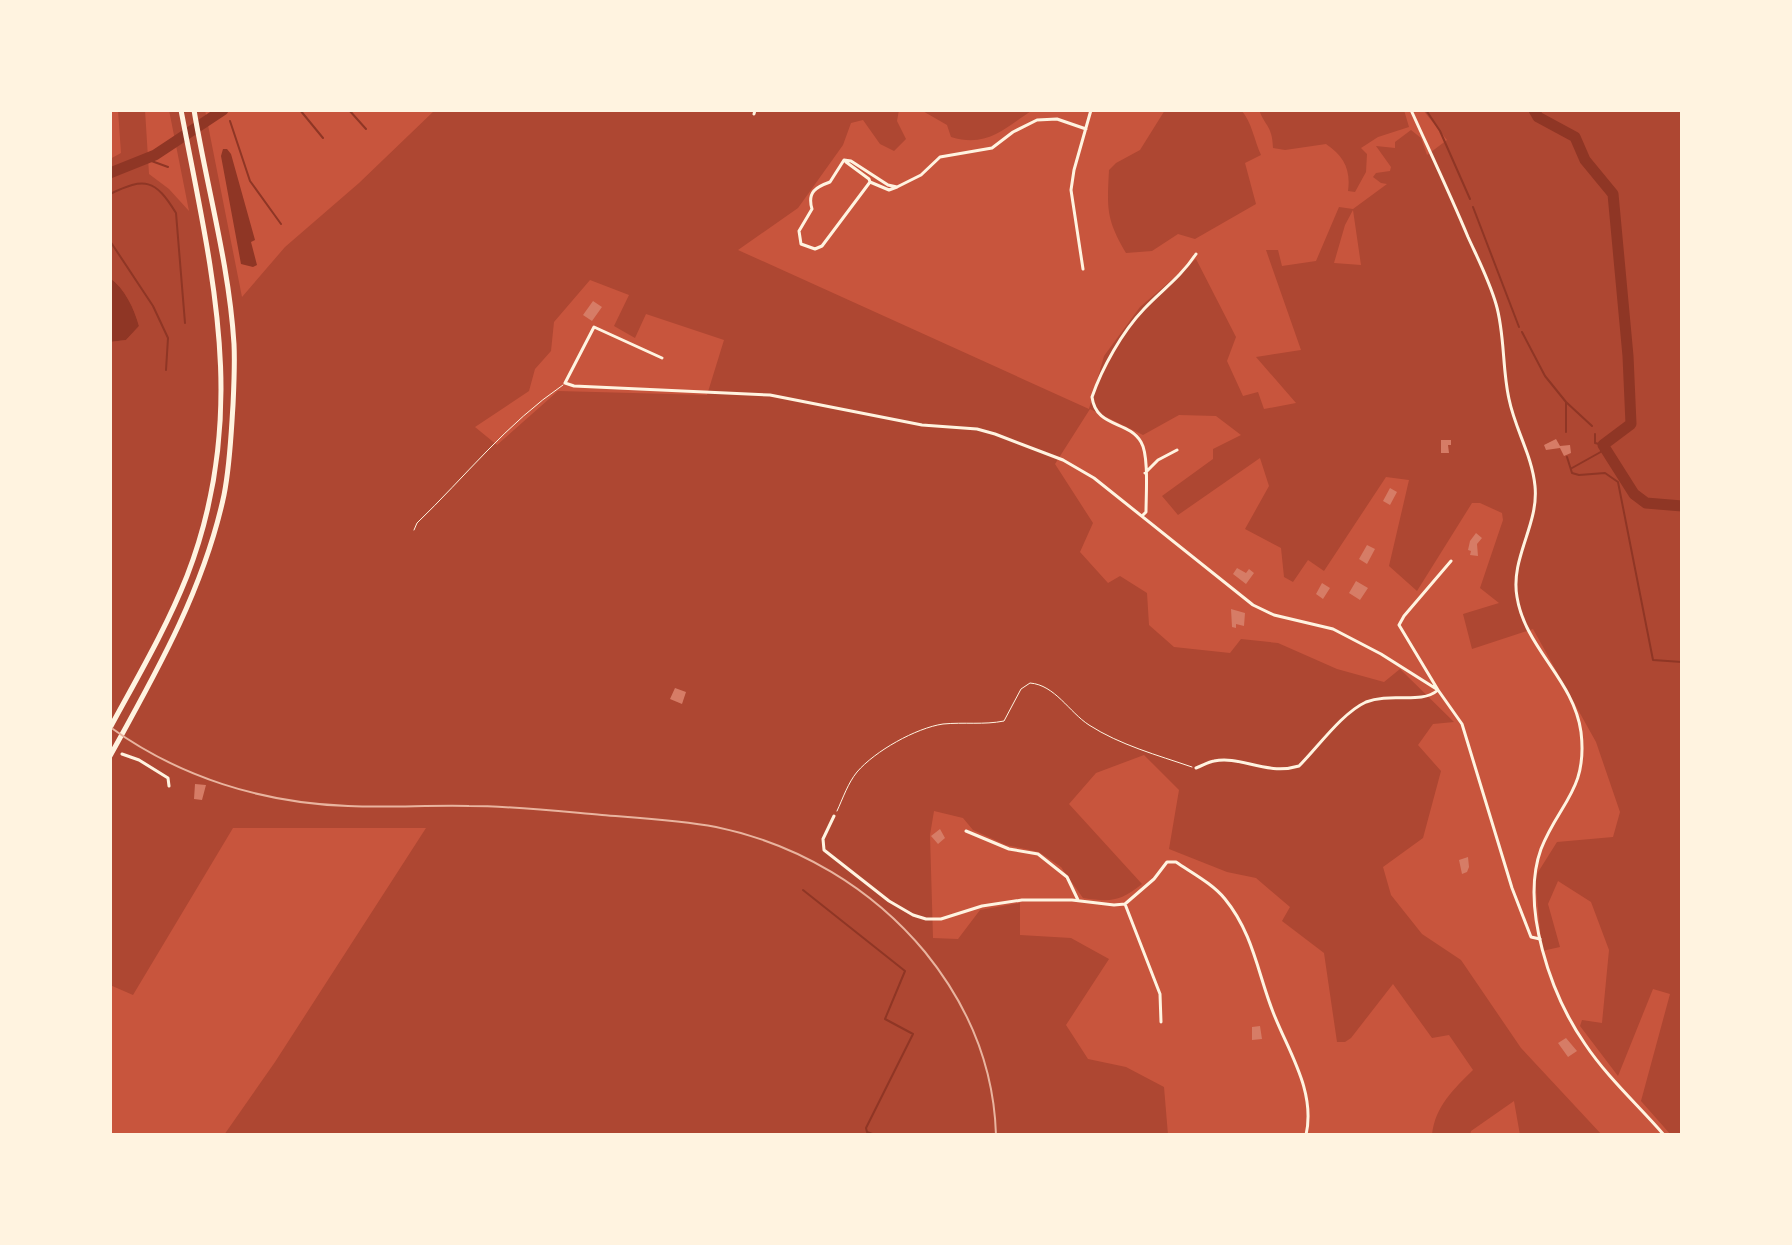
<svg xmlns="http://www.w3.org/2000/svg" width="1792" height="1245" viewBox="0 0 1792 1245" font-family="Cabin,sans-serif">
<style>
.green{fill:#ae4732;fill-rule:evenodd}
.water{fill:#8f3625}
.lines{fill:none;stroke-linecap:round;stroke-linejoin:round}
.stream{stroke:#8f3625;stroke-width:2}
.river{stroke:#8f3625;stroke-width:11}
.building{fill:#d67c66}
.path{stroke:#fff3e0;stroke-width:1}
.service{stroke:#fff3e0;stroke-width:1}
.minor{stroke:#fff3e0;stroke-width:3}
.tertiary{stroke:#fff3e0;stroke-width:3}
.motorway{stroke:#fff3e0;stroke-width:5}
.rail{stroke:#e9b49f;stroke-width:2}
</style>
<rect width="100%" height="100%" fill="#c8553d"/>
<path class="green" d="M118 110H145L149 174 169 189 189 211 169 110H205L242 297 285 247 359 183 435 110H899L897 121 906 139 894 151 880 144 863 120 851 123 843 145 798 208 738 250 1089 409 1104 356 1140 307 1196 259 1236 337 1227 361 1243 396 1258 392 1264 409 1296 403 1256 357 1301 350 1266 250H1278L1282 266 1316 261 1339 207 1353 209 1387 184 1381 183 1373 177 1376 173 1390 171 1391 167 1376 146 1395 148V142L1411 130 1421 138 1427 155 1447 140 1423 110H1682V1135H1671L1641 1101 1670 994 1653 989 1618 1076 1580 1026 1582 1020 1602 1023 1609 950 1591 902 1558 881 1548 904 1560 947 1542 951 1535 877 1557 842 1613 837 1620 812 1596 742 1533 629 1472 649 1463 614 1499 603 1480 588 1503 520 1502 513 1480 503H1472L1417 591 1389 566 1409 480 1386 477 1324 571 1308 560 1293 582 1284 577 1281 548 1245 529 1269 486 1260 458 1178 515 1162 496 1213 459V449L1241 435 1216 416 1179 415 1143 435 1090 409 1055 464 1093 523 1080 552 1108 583 1120 576 1147 593 1149 625 1174 647 1230 653 1241 639 1278 643 1337 669 1384 682 1400 669 1454 722 1433 724 1418 745 1441 771 1423 838 1383 867 1391 895 1422 934 1461 960 1521 1048 1602 1135H1520L1514 1101 1471 1131 1470 1135H1432C1435 1106 1454 1089 1473 1070L1449 1035 1432 1038 1393 984 1351 1038 1345 1042H1337L1324 953 1282 921 1290 907 1256 878 1227 872 1169 849 1179 790 1144 755 1096 773 1069 804 1142 884C1119 902 1111 902 1083 898L1061 867 1039 852 1006 845 973 830 963 818 934 811 930 835 933 938 958 939 980 910 1020 903V935L1071 938 1109 959 1066 1025 1088 1059 1126 1067 1164 1087 1168 1135H224L275 1062 426 828H233L133 995 110 985V342L126 340 139 326C134 308 125 289 110 278V159L121 153ZM1353 210 1361 265 1334 263 1345 225ZM590 280 629 295 614 326 635 338 646 314 724 340 707 395 558 391 497 445 475 427 529 391 535 369 551 351 554 322Z
M921 110H1033C1004 128 988 148 951 137L947 125Z
M1165 110H1241C1252 122 1254 140 1261 155L1245 163 1256 204 1195 239 1178 234 1152 251 1126 253C1106 219 1107 209 1109 170L1116 163 1140 150Z
M1259 110H1404L1409 127 1378 137 1361 148 1367 154 1366 172 1355 192 1348 191C1351 170 1344 156 1326 144L1285 150 1273 148C1272 125 1266 128 1259 110Z"/>
<path class="water" d="M223 149H227L231 154 255 240 251 242 257 265 253 267 241 264 221 156Z
M110 278C125 289 134 308 139 326L126 340 110 342Z"/>
<g class="lines">
<path class="stream" d="M300 110 323 138
M349 110 366 129
M1426 110 1440 131 1470 199
M230 121 250 181 281 224
M146 159 168 167
M110 194C145 177 155 179 176 213L185 323
M1473 207 1519 327
M110 241 153 306 168 338 166 370
M1522 332 1545 376 1566 402 1592 426
M1566 403V432
M1595 434V443L1603 445
M1567 457 1572 473 1579 475 1605 473 1618 482 1653 660 1682 662
M1572 468 1606 449
M803 890 905 971 885 1019 913 1034 866 1128 867 1132 875 1135"/>
<path class="river" d="M1534 110 1538 117 1575 137 1585 160 1613 194 1628 356 1631 424 1603 445 1634 494 1646 503 1682 506
M110 173 155 155 223 110"/>
</g>
<path class="building" d="M593 301 602 307 592 321 583 315Z
M1556 439 1560 446 1570 445 1571 453 1564 456 1560 448 1546 450 1544 445Z
M1441 440H1451V445H1448L1449 453H1441Z
M1390 488 1397 492 1390 505 1383 501Z
M1476 533 1482 538 1477 544 1478 556 1470 555 1471 551 1468 550 1470 541Z
M1367 545 1375 549 1367 564 1359 559Z
M1237 568 1246 573 1249 569 1254 573 1246 584 1233 574Z
M1356 581 1368 588 1360 600 1349 593Z
M1322 583 1330 588 1323 599 1316 594Z
M1231 609 1245 613 1244 626 1236 624V628L1232 627Z
M675 688 686 692 682 704 670 699Z
M195 784 206 785 202 800 194 799Z
M940 829 945 838 938 844 931 836Z
M1468 857 1469 867 1467 872 1462 874 1459 860Z
M1260 1026 1262 1039 1252 1040V1027Z
M1566 1038 1577 1051 1568 1057 1558 1043Z"/>
<g class="lines">
<path class="path" d="M837 811C843 798 848 783 857 772 875 751 916 728 943 724 964 722 984 725 1004 721L1021 689 1030 683C1055 685 1069 712 1089 725 1120 745 1157 755 1192 767"/>
<path class="service" d="M414 530 417 523C465 477 507 423 563 385"/>
<path class="minor" d="M754 114 755 110
M846 162 869 179 870 182
M897 187 889 190 870 182 822 246 815 249 801 244 799 231 812 209C807 192 816 187 830 182L844 160 851 161 888 185 897 187 921 175 940 157 992 148 1013 132 1037 120 1057 119 1086 129
M1083 269 1071 190 1074 170 1091 110
M662 358 594 327 565 383 574 386 770 395 922 425 977 429 995 434 1063 460 1094 478 1253 605 1274 615 1333 629 1381 654 1438 690 1462 724 1512 888 1531 937 1540 939
M1145 473 1158 460 1177 450
M1143 515 1146 512C1146 495 1149 455 1141 442 1128 420 1096 428 1092 397 1102 368 1122 332 1144 309 1163 289 1180 278 1196 254
M122 754 139 760 168 778 169 786
M1196 768C1202 766 1208 762 1214 761 1240 755 1266 776 1299 766 1318 747 1342 713 1366 702 1391 692 1421 705 1438 690L1399 625 1404 616 1451 561
M834 816 823 839 824 850 889 901 913 915 926 919H941L982 906 1022 900H1072L1114 905 1125 904 1154 879 1167 862H1176C1192 873 1213 884 1225 899 1253 933 1258 974 1273 1012 1288 1051 1316 1091 1306 1135
M966 831 1009 849 1038 854 1067 877 1078 900
M1125 904 1160 994 1161 1022"/>
<path class="tertiary" d="M1411 110C1430 152 1450 194 1468 237 1478 259 1489 280 1496 304 1505 334 1502 368 1509 399 1515 429 1532 455 1535 486 1539 525 1510 558 1517 597 1525 648 1574 680 1581 732 1588 790 1559 803 1541 849 1520 907 1551 995 1585 1044 1607 1077 1638 1105 1664 1135"/>
<path class="motorway" d="M110 728C137 678 166 629 187 576 250 413 212 274 181 110
M110 756C156 673 204 589 224 495 230 465 231 435 233 405 234 384 235 364 234 344 229 264 207 188 194 110"/>
<path class="rail" d="M110 727C179 777 262 803 348 806 388 808 428 805 469 806 513 806 557 811 602 815 640 818 679 820 716 827 798 844 872 888 925 952 968 1005 994 1067 996 1135"/>
</g>
<rect width="1792" height="1245" fill="none" stroke="#fff3e0" stroke-width="224"/>
</svg>
